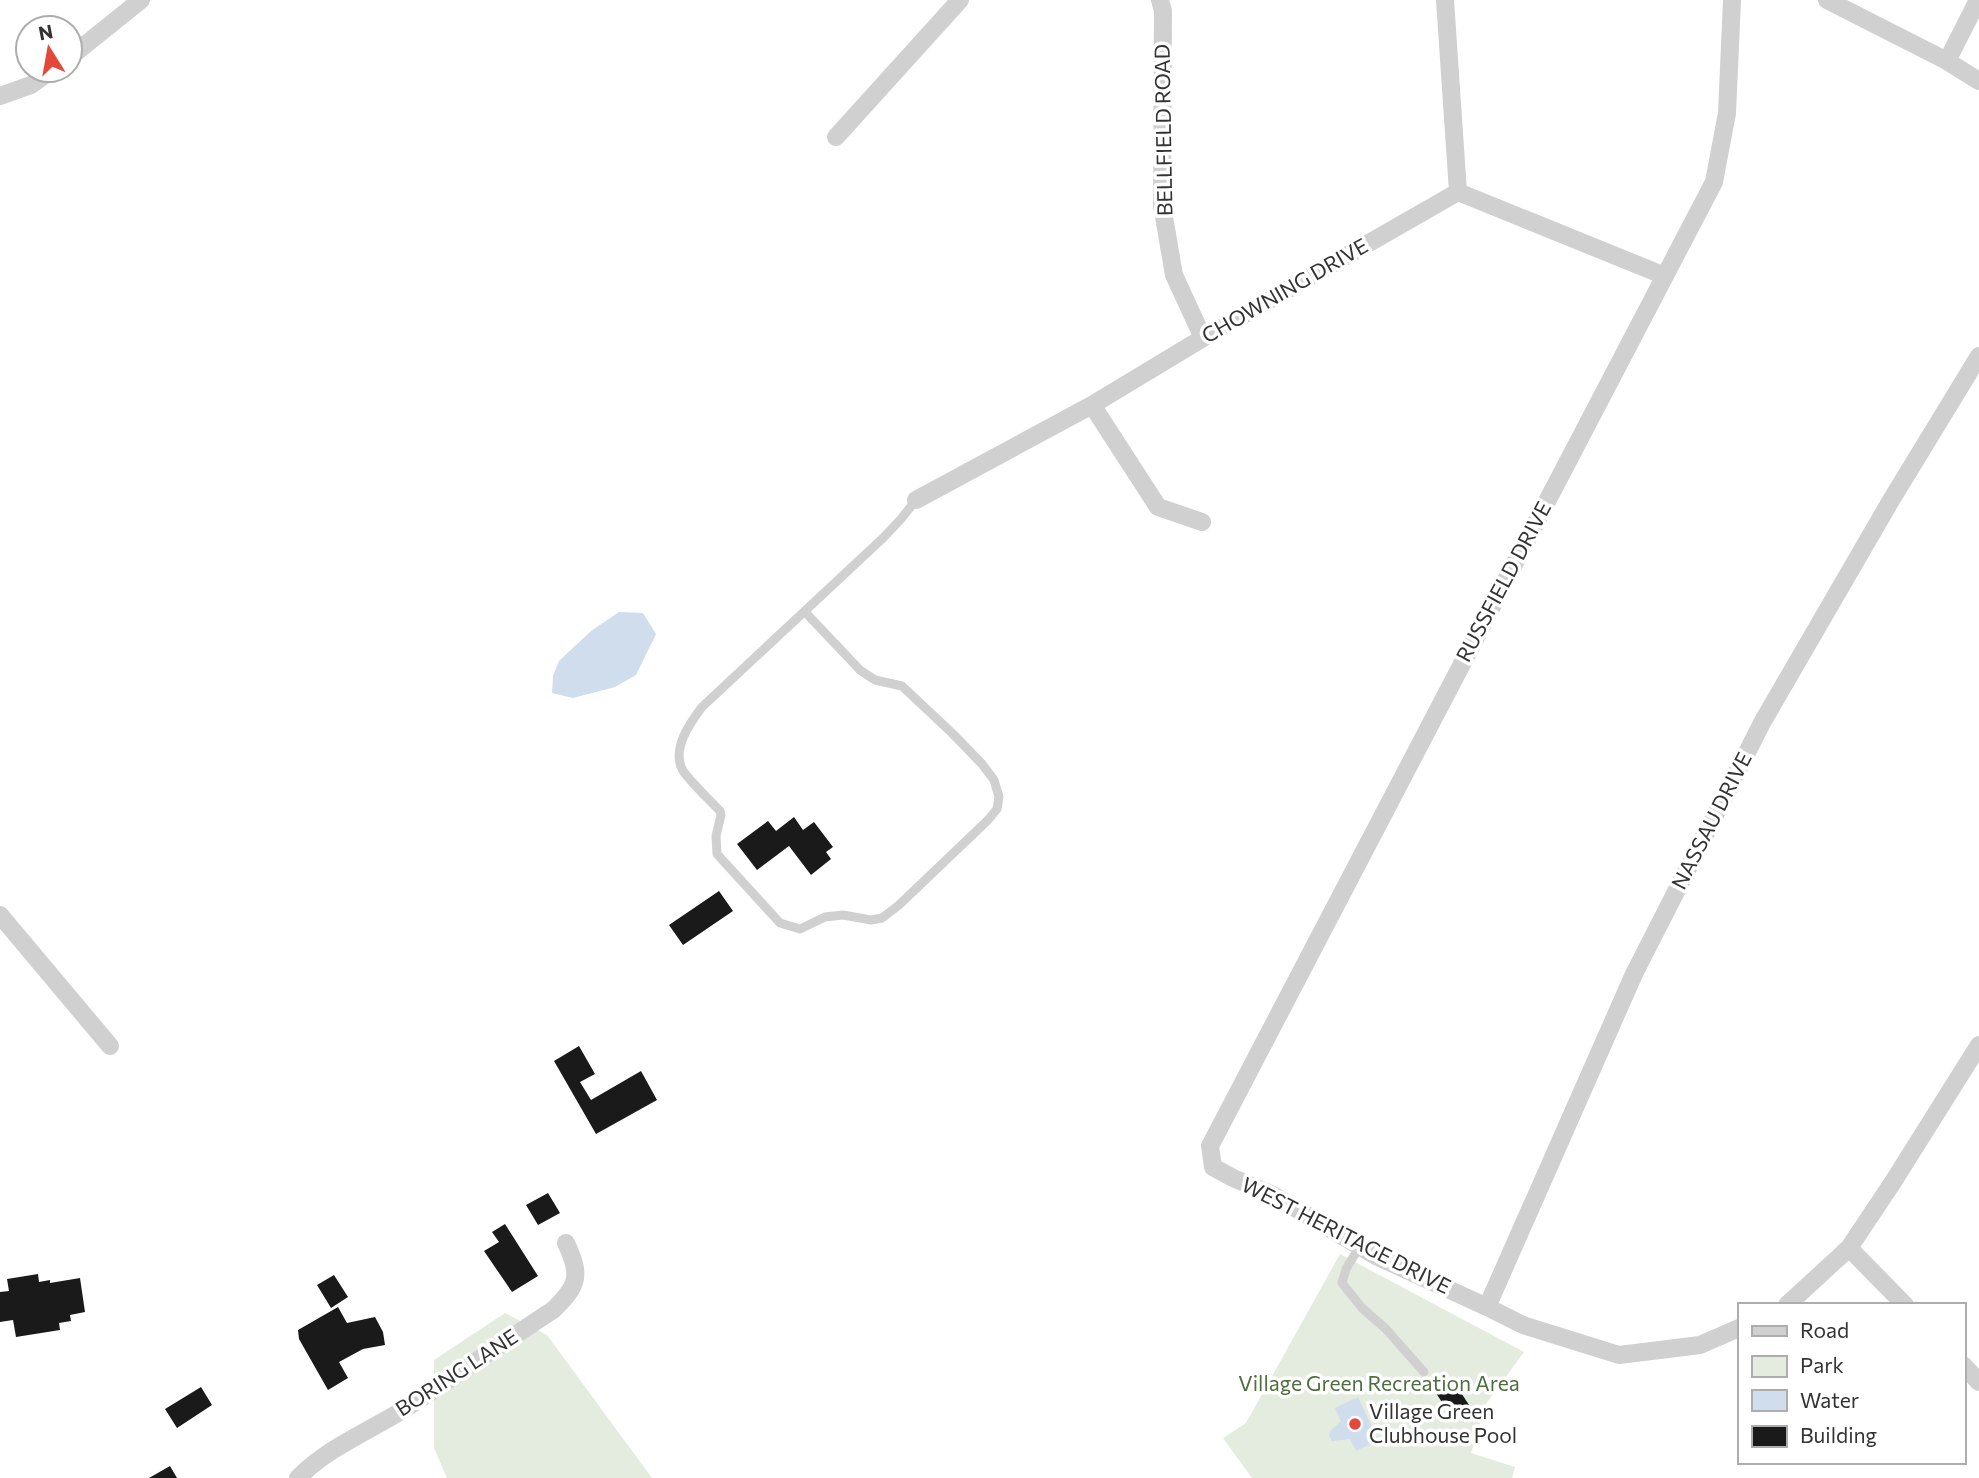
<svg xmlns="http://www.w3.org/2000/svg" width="1979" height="1478" viewBox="0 0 1979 1478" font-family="Commissioner,sans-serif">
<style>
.green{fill:#e4ecdf}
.water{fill:#cfdded}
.building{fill:#1a1a1a}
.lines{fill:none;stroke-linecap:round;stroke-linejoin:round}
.lane{stroke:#d0d0d0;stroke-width:9}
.street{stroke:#d0d0d0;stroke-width:18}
.poi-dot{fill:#e4483b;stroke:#fff;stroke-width:2.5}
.labels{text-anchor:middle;stroke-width:7;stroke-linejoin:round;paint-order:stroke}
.street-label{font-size:21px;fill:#333;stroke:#fff}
.park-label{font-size:21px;fill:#4f6f40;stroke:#fff}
.poi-label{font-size:21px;fill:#333;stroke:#fff;text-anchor:start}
</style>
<rect width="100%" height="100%" fill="#fff"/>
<path class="green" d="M1340 1254 1524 1352 1486 1404 1471 1453 1515 1467 1512 1478H1252L1223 1438 1246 1423Z
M505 1313 547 1335 652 1478H447L434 1448V1360Z"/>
<path class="water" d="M619 612 643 613 656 634 636 675 615 687 573 698 552 693 553 676 559 661 591 631Z
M1358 1397 1378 1440 1356 1451 1350 1439 1332 1441 1329 1436 1330 1431 1341 1421 1335 1408Z"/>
<path class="building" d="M794 817 803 830 814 822 833 847 826 852 831 859 811 875 789 846 757 870 737 844 768 821 776 831Z
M719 891 733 911 683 945 669 925Z
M579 1046 595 1074 580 1082 591 1100 641 1071 657 1100 596 1134 554 1061Z
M548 1193 560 1213 538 1225 526 1205Z
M505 1224 538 1276 512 1292 484 1251 499 1242 492 1232Z
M38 1274 39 1282 50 1280V1283L80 1278 85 1312 70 1315 71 1321 59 1323 60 1330 16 1337 13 1320 0 1322V1292L9 1291 7 1279Z
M334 1275 348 1297 331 1308 317 1285Z
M338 1307 347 1323 375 1317 383 1332 385 1345 363 1349 339 1362 348 1378 328 1390 299 1339 298 1330Z
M1452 1379 1471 1408 1453 1419 1434 1390Z
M201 1387 212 1405 177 1428 165 1409Z
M170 1466 177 1478H149Z"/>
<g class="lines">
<path class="lane" d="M805 612 860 670 875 680 902 686 952 733 982 764 994 780 999 797 997 809 988 820 899 905 882 918 871 920 843 915 825 917 800 929 780 923 717 854 716 836 721 815 720 811C710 800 688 780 682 769 672 748 690 723 702 707L883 538 901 519 916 500
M1360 1246 1346 1269 1342 1283 1362 1308 1385 1328 1424 1372"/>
<path class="street" d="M1160 0 1163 11 1162 205 1174 275 1203 338
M1445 0 1458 192
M1732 0 1727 113 1714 182 1210 1146 1213 1167 1233 1178 1273 1195 1376 1256 1487 1307 1523 1325 1619 1355 1700 1345 1739 1328
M1827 0 1947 61 1979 81
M70 57 141 0
M1947 61 1978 0
M0 96 31 85 52 70
M836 137 960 0
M1092 405 1158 507 1202 522
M916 500 1092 405 1203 338 1458 192 1665 276
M0 915 110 1046
M1849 1248 1905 1305
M1787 1305 1849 1248 1893 1182 1979 1045
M1487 1307 1634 974 1763 721 1890 502 1979 356
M1963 1365 1979 1382
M298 1478C328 1447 370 1431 406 1408 455 1376 504 1342 553 1310 579 1285 581 1275 566 1243"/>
</g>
<circle class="poi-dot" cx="1355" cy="1424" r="7"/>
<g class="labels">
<g class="street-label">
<text transform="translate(1164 130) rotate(-91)" y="7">BELLFIELD ROAD</text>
<text transform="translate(1285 291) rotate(-30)" y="7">CHOWNING DRIVE</text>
<text transform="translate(1504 582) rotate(-62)" y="7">RUSSFIELD DRIVE</text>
<text transform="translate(1712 821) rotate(-63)" y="7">NASSAU DRIVE</text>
<text transform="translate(1346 1236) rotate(27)" y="7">WEST HERITAGE DRIVE</text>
<text transform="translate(457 1373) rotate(-33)" y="7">BORING LANE</text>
</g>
<g class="park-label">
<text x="1379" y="1391">Village Green Recreation Area</text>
</g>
<g class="poi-label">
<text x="1369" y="1419">Village Green<tspan x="1369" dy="24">Clubhouse Pool</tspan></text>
</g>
</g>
<rect x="1738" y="1303" width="228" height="161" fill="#ffffff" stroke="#adadad" stroke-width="2"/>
<rect x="1752" y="1326" width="35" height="10" fill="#d0d0d0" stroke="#adadad" stroke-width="2"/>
<text x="1800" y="1338" font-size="21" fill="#333333">Road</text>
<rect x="1752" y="1356" width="35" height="21" fill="#e4ecdf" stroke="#adadad" stroke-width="2"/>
<text x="1800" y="1373" font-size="21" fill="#333333">Park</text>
<rect x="1752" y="1390" width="35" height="21" fill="#cfdded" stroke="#adadad" stroke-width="2"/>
<text x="1800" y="1408" font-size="21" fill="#333333">Water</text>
<rect x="1752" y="1426" width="35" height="21" fill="#1a1a1a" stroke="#adadad" stroke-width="2"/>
<text x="1800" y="1443" font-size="21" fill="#333333">Building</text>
<g transform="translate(49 49) rotate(349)"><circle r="33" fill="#ffffff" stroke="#adadad" stroke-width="2"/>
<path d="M0-5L12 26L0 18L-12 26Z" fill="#e4483b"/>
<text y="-10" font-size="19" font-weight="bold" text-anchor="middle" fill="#333333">N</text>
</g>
</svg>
